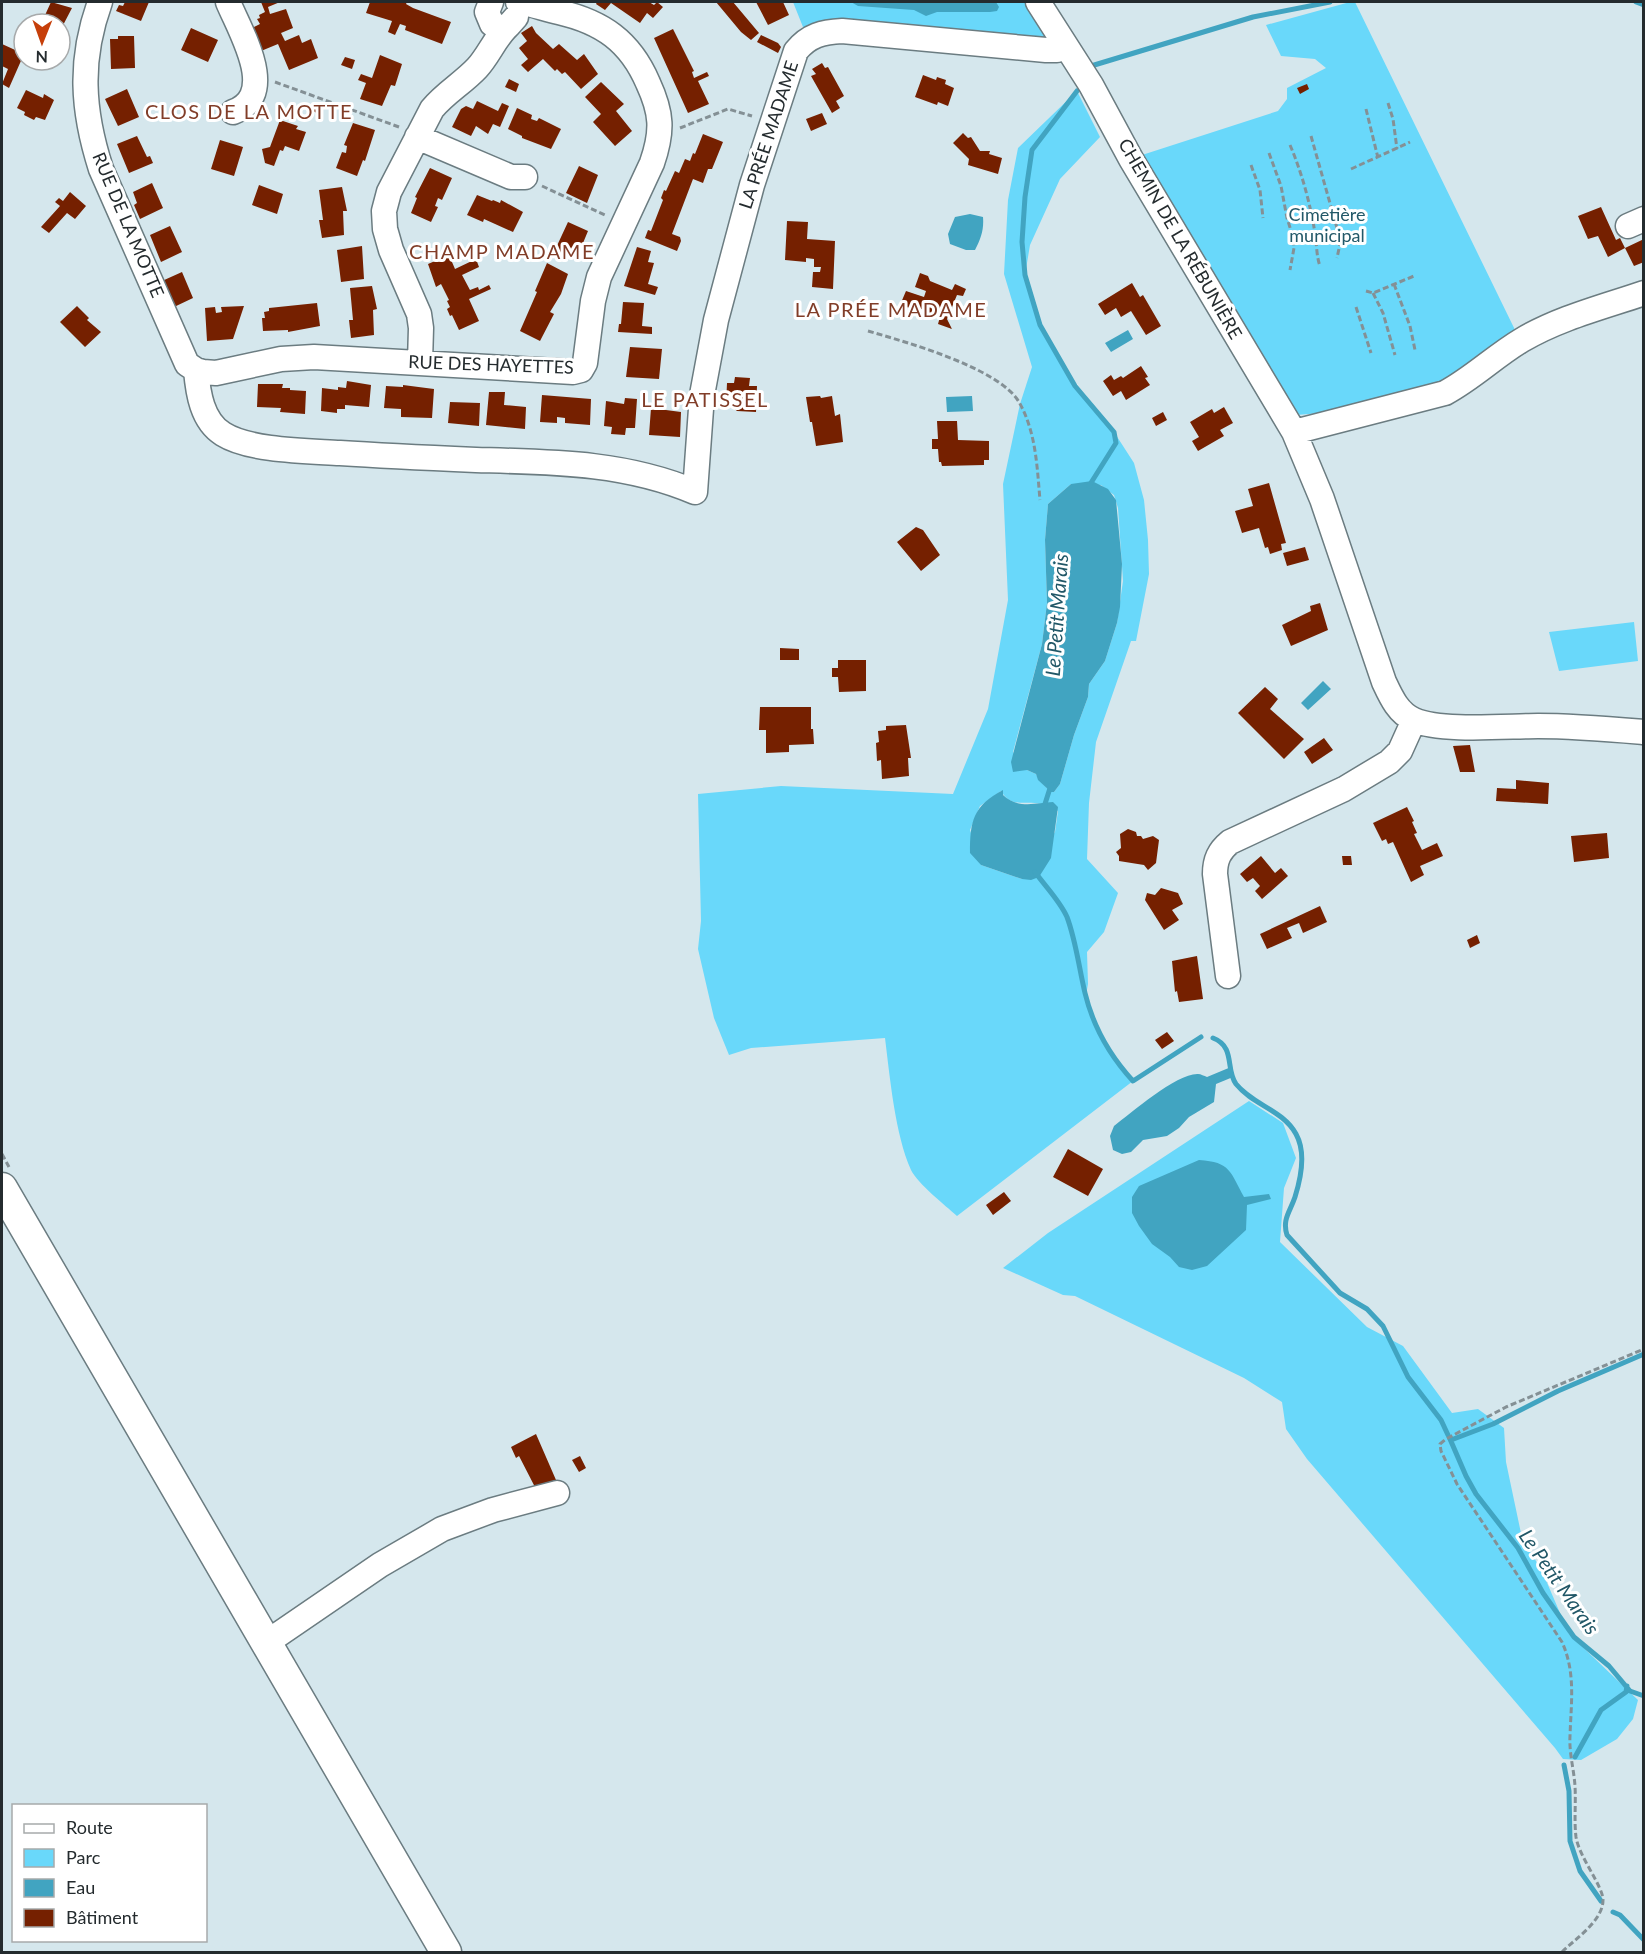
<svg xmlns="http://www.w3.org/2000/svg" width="1645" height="1954" viewBox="0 0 1645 1954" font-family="Lato,sans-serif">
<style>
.green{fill:#69d8fa;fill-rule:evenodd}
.water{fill:#41a4c1}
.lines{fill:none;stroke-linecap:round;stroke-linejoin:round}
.stream{stroke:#41a4c1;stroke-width:5}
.building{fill:#752000}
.minor-casing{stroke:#6b7c81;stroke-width:27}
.major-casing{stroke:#6b7c81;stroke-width:33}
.path{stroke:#849095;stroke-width:3;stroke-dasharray:6 3;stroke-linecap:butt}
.minor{stroke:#fff;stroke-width:24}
.major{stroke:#fff;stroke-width:30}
.labels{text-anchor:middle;stroke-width:6;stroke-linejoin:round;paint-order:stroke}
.street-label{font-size:18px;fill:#242b2e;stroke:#fff}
.park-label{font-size:18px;fill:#225868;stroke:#fff}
.neighbourhood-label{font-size:20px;letter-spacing:1.5px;fill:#813d28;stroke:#fff}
.water-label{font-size:20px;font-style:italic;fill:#215767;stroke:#fff}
</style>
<rect width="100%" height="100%" fill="#d5e7ed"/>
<path class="green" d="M793 2H1035L1058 39 805 32Z
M1350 2H1355L1517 334 1457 380 1335 412 1296 415 1142 155 1278 111 1287 99V88L1326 68 1315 59 1281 56 1266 25Z
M1077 91 1100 137 1060 179 1030 245 1025 275 1040 325 1075 386 1114 432 1134 463 1144 500 1148 540 1149 574 1136 641H1131L1096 742 1089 803 1087 859 1118 893 1104 932 1087 952 1088 984 1086 995 1094 1019 1116 1062 1133 1081 957 1216C945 1205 918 1184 911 1170 895 1134 890 1078 885 1038L751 1048 729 1055 714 1018 698 949 701 921 698 794 781 786 953 794 988 709 1008 600 1003 484 1020 404 1032 367 1004 274 1008 200 1018 148ZM1071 484 1101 485 1114 495 1118 508 1123 581 1117 623 1105 661 1089 684 1088 697 1074 735 1060 784 1054 792H1051L1039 780 1036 774 1027 770 1013 752 1042 644 1047 603 1045 540 1048 504ZM1001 791C1010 806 1020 802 1035 803 1042 803 1051 808 1058 811L1055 832 1022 879 981 865 970 830 980 806Z
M1634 622 1638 661 1559 671 1549 632Z
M1249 1101 1283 1123 1296 1158 1284 1188 1280 1242 1367 1327 1403 1346 1452 1413 1478 1409 1504 1428 1506 1462 1522 1538 1542 1571 1569 1634 1638 1700 1633 1719 1617 1739 1581 1760 1563 1759 1555 1748 1307 1459 1286 1429 1282 1402 1244 1378 1075 1296 1063 1295 1003 1268 1048 1233Z"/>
<path class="water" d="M851 2H996L999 7 997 11 990 12H937L926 16 914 10 858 6Z
M970 214 983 217C984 230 981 238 975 250H966L950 244 948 234 955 217Z
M1128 330 1133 339 1111 352 1105 343Z
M972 396 973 411 947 412 946 397Z
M1092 481 1108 489 1116 500 1122 564 1120 607 1117 623 1105 661 1089 684 1088 697 1074 735 1060 784 1054 792H1051L1038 780 1036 774 1027 770 1013 772 1011 762 1042 644 1047 603 1045 540 1048 504 1071 484Z
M1323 681 1331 689 1308 710 1301 703Z
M1003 790V795C1017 809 1036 803 1053 802L1058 807 1051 858 1039 877 1031 880 1022 879 981 865 970 853C970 821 973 806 1003 790Z
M1231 1067 1233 1077 1216 1084 1214 1102 1189 1117 1179 1128 1167 1136 1143 1140 1131 1152 1122 1154 1113 1150 1110 1136 1114 1126C1131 1113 1177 1073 1198 1074 1201 1074 1204 1076 1207 1077Z
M1199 1160C1231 1162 1230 1172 1244 1197L1269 1194 1271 1199 1247 1205 1246 1230 1207 1266 1192 1270 1179 1267 1170 1257 1152 1244 1139 1226 1132 1213V1197L1139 1186Z"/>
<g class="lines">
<path class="stream" d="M1636 2 1644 5
M1090 64 1091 66 1253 17 1330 2
M1077 91 1032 150 1025 197 1022 242 1025 275 1040 325 1075 386 1114 432 1116 443 1089 486
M1044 807 1051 785
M1035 872C1045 886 1060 901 1067 917 1076 941 1079 968 1085 993 1093 1026 1111 1057 1133 1081L1201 1037
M1213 1038C1236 1047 1225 1069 1236 1084 1253 1105 1283 1110 1296 1134 1306 1152 1301 1178 1295 1197 1290 1212 1282 1219 1287 1235L1340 1293 1367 1309 1383 1326 1408 1377 1441 1420 1448 1435
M1450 1439 1466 1476 1476 1494 1518 1548 1543 1593 1574 1637 1609 1666 1630 1691 1644 1696
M1451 1440 1493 1424 1558 1391 1644 1354
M1575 1757 1601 1710 1626 1692 1627 1686
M1564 1765 1569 1791 1570 1841 1580 1871 1601 1901
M1613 1912 1620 1915 1644 1940"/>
</g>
<path class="building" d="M51 2 72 8 60 31V24H41Z
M125 2H149L141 21 116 11 119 5 123 6Z
M261 2H280L268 7 270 14 286 9 293 28 281 33 285 41 299 35 302 43 311 39 318 58 289 70 278 44 261 51 252 28 260 24 257 19 260 18 259 15 265 12Z
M370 2H407L406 4 413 8 451 22 442 44 405 30 406 26 400 24 395 35 388 32 392 21 366 13Z
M597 2H649L654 5 657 2 663 7 653 18 647 13 640 23 611 3 605 10 596 4Z
M716 2H733L759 33 751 40 741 32Z
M756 2H783L789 15 768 25Z
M532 26 536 33 553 49 559 44 577 60 584 54 598 74 581 89 565 72 562 74 557 69 555 71 543 59 528 72 521 65 528 59 519 48 527 41 521 33Z
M191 28 218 40 208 62 181 50Z
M673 29 694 71 692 72 694 78 707 72 709 76 698 81 709 104 688 113 654 38Z
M761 35 778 43 781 47 778 53 757 42Z
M118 36H134L135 68 111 69 110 39H118Z
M2 44 24 54 9 88 2 84 8 69 2 66Z
M380 55 402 64 395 86 391 85 382 106 360 99 366 83 358 80 361 74 372 78Z
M345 57 355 60 352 69 341 65Z
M822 63 825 68 828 67 844 96 836 101 840 108 832 113 811 76 816 74 812 69Z
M923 75 936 80 937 77 946 80 945 84 954 88 948 106 938 102 937 105 915 97Z
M509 79 519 84 516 92 505 87Z
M601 82 624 104 616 111 632 131 615 146 593 122 601 114 585 97Z
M1307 84 1309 89 1300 94 1297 88Z
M127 89 139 117 118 126 105 99Z
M26 90 43 98 44 94 54 100 45 120 36 117 34 120 24 115 25 112 17 108Z
M477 101 498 111 502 103 509 106 500 127 493 124 488 134 476 126 471 136 452 127 461 109 466 106 473 109Z
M315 102 324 106 320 114 312 111Z
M517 108 532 115 531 119 537 121 539 118 561 129 551 149 522 138V136L508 129Z
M822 113 827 124 811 131 806 119Z
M280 120 298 126 296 129 306 132 299 151 285 146 283 151 280 150 274 166 265 163 262 149 270 147Z
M353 123 375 130 365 161 363 160 357 176 336 168 342 152 346 153 347 146 344 145Z
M963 133 968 138 971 137 980 151H990L989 154 1002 158 998 174 968 165 969 159 953 143Z
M703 134 723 142 712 169H708L703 183 693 179 672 234 680 237 681 241 677 251 645 238 648 230 651 231 663 200 661 198 664 190 666 191 675 171 679 173 685 159 690 161 693 153 695 154Z
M137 136 147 157 150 156 153 163 129 173 117 144Z
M220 140 243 147 234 176 211 169Z
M579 166 598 175 587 203 566 193Z
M430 168 452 178 442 200 438 198 435 206 438 207 431 222 411 213 417 198 415 197Z
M152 183 163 208 140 219 134 205 137 203 133 192Z
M259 185 283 194 277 214 252 205Z
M342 187 347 211H343L344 235 322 238 319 220H323L319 190Z
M70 192 86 206 75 219 67 213 49 233 41 227 60 206 55 202 59 198 63 201Z
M477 195 492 201 493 200 500 203 501 200 523 212 513 232 484 219 483 222 467 215Z
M1601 207 1616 240 1620 238 1625 248 1644 239V262L1634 266 1625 248 1608 257 1598 236 1588 239 1578 216Z
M787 221 808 222 807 239 835 241 833 289 812 287 813 272H820L821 267H814V259L806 258V262L785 260Z
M568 222 588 231 576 260 555 250Z
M170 226 182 252 161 262 150 235Z
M362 246 364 279 341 282 337 250Z
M637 247 651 251 648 262 654 263 648 284 658 287 655 295 624 286Z
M449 255 455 269 476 259 479 267 462 275 470 290 478 287 479 290 489 285 491 289 469 299 479 321 459 330 452 315 450 316 447 309 450 307 447 301 449 300 441 284 436 287 428 264Z
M547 263 568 274 561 294 550 312 554 314 540 341 520 331 537 292 535 291Z
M182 272 193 298 174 307 162 281Z
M920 273 928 276 930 281 952 290 955 284 966 289 963 296 957 295 947 319 952 329 938 324 940 317 934 314 933 317 925 313 926 310 922 309 916 310 900 305 906 291 924 297 926 291 915 287Z
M1132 283 1140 297 1143 295 1161 326 1146 335 1131 311 1121 317 1116 308 1105 315 1098 304Z
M372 286 377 309 373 310 374 335 351 338 349 320H353L350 288Z
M623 302 644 303 642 326 652 327V334L618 332 619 324H621Z
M317 303 320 326 288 332V330L263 331 262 318H265L264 312 269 311V308Z
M77 306 89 318 87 320 101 332 85 347 60 322Z
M244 306 233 339 207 341 205 308 215 307 216 313 222 312 221 307Z
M630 347 662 349 659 379 626 377Z
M1141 366 1148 377 1145 378 1150 385 1126 400 1121 391 1113 396 1103 381 1111 375 1114 380 1121 376 1123 378Z
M735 377 750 378 749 386H757L756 412 737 411 732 406 726 405 727 383H734Z
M347 381 371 385 369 407 345 405V409H337V413L321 411 322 388 338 390V387L346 388Z
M258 384H283L282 388H290V390L306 391 305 414 280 412 281 408 257 407Z
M403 385 434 389 432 418 401 417V409L384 408 386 386 403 387Z
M489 392H505L504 405 526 407 525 429 486 425Z
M542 395 591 399 590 425 565 423V418L557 417V423L540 422Z
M820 396 821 398 832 396 835 416 840 414 843 442 816 446 812 422H810L806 397Z
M625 398 637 399 635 428H626L625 435 611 434 612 427 604 426 606 401 624 404Z
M450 402 480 403 479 426 448 423Z
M1224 407 1233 423 1220 430 1224 436 1198 451 1192 441 1199 437 1190 422 1212 409 1214 413Z
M651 408 681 412 680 437 649 435Z
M1163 412 1167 420 1156 426 1152 418Z
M937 421H957L958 440 989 441V460H984V465L942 466 941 462H939L938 449H932V439H938Z
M1269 483 1286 543 1281 544 1282 550 1270 554 1268 547 1265 548 1259 528 1242 533 1235 511 1253 506 1248 489Z
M916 527 923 530 940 555 921 571 897 542Z
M1305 547 1309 560 1287 566 1283 553Z
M1320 603 1328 630 1291 646 1282 625 1311 611 1310 606Z
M780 648 799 649V660H780Z
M838 660H866V691L839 692 838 677H832V668H838Z
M1265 687 1278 699 1270 709 1304 739 1284 759 1238 713Z
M760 707H811V729H813L814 744 789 745V752L766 753V730H759Z
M906 725 911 758H908L909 776 882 779 881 760 877 761 876 743 879 742 878 731 886 730V726Z
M1324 738 1333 750 1312 764 1304 752Z
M1470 745 1475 772H1460L1453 746Z
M1516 780 1549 783 1548 804 1496 801 1497 788 1516 789Z
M1407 807 1414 821 1412 822 1417 833 1414 834 1422 850 1437 843 1443 856 1420 866 1424 875 1411 882 1393 842 1388 844 1386 839 1382 841 1373 823Z
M1128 829 1136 832 1137 836H1141L1143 839 1153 836 1159 840 1156 863 1148 870 1144 865 1119 861V856L1116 852 1121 848 1120 834Z
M1607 833 1609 858 1574 862 1571 836Z
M1261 856 1275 873 1281 868 1288 876 1262 899 1255 891 1260 886 1253 878 1247 882 1240 874Z
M1342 856H1351L1352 865H1343Z
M1161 888 1178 893 1183 904 1172 910 1179 920 1164 930 1145 900 1147 893 1155 895Z
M1320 906 1327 922 1303 933 1299 923 1287 928 1292 938 1267 949 1260 934Z
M1477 935 1480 943 1470 948 1467 940Z
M1197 956 1203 999 1179 1002 1177 991 1175 992 1172 961Z
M1167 1032 1174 1041 1162 1049 1155 1040Z
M1068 1149 1103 1169 1088 1196 1053 1177Z
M1004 1192 1011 1201 993 1215 986 1205Z
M536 1434 556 1480 537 1491 519 1456 516 1458 511 1447Z
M580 1456 586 1468 579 1472 572 1460Z"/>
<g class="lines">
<g class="minor-casing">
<path id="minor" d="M100 2C79 60 82 110 101 169L187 364 196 370 203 372 216 373 281 359 314 357 573 372 581 370 585 363 593 301 599 277 652 163C663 131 662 113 648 83 630 41 602 22 559 12 545 9 532 4 518 2
M228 2C241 33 279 95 233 112
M491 2 487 12 492 24 499 27 508 26 516 17
M1038 2 1091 85 1131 159 1294 432 1322 499 1384 682C1391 697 1398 713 1414 720 1441 732 1507 726 1538 726 1573 726 1608 729 1644 732
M417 137 511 177H525
M1628 226 1644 219
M420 362 421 328 419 314 391 250 385 229 384 211 389 192 432 109C445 93 463 83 477 68 489 55 495 38 508 26
M196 370C198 393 202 421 223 434 250 451 308 451 340 453 385 456 430 458 476 460 551 462 625 462 695 492L702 395 716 320 752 185 796 51C809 35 823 32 842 31L1046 50H1057L1065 46
M1294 432 1445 393C1473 378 1495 356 1522 340 1559 318 1603 307 1644 293
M1228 976 1215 874C1215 860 1219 851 1230 842L1344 789 1389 762 1400 751 1414 720
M266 1643 380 1565 442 1529 493 1510 557 1493"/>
</g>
<g class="major-casing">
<path id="major" d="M2 1188 446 1952"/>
</g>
<path class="path" d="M275 82 399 127
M1388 103 1393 119 1397 149
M1366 109 1378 158
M680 128 728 109 752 116
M1311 136 1337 228 1340 244 1337 258
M1290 145C1302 173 1310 203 1315 233 1317 244 1316 255 1320 266
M1269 153 1281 186 1287 218 1293 237 1294 248 1290 270
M1251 165 1260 190 1263 218
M1351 169 1410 142
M542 186 605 215
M1394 284 1410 326 1415 350
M1366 291 1373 293 1414 276
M1373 293 1383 313 1395 355
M1356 307 1371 353
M868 331C906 342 999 368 1019 402 1036 432 1037 466 1040 500
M2 1154 9 1167
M1562 1952C1575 1939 1603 1921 1603 1900 1603 1886 1579 1857 1576 1837 1574 1821 1576 1803 1575 1786 1574 1770 1569 1753 1570 1736 1571 1703 1576 1673 1562 1642L1457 1484 1441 1451 1440 1444 1446 1439 1506 1407 1644 1349"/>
<use href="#minor" class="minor"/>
<use href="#major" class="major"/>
</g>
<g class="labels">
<g class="street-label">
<text transform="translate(769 135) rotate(-72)" y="6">LA PRÉE MADAME</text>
<text transform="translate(128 225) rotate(67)" y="6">RUE DE LA MOTTE</text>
<text transform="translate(1180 239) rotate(60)" y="6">CHEMIN DE LA RÉBUNIÈRE</text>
<text transform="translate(491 365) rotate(2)" y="6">RUE DES HAYETTES</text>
</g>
<g class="park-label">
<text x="1327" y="221">Cimetière<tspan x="1327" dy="21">municipal</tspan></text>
</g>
<g class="neighbourhood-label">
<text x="249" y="119">CLOS DE LA MOTTE</text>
<text x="502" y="259">CHAMP MADAME</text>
<text x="891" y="317">LA PRÉE MADAME</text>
<text x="705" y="407">LE PATISSEL</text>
</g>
<g class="water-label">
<text transform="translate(1057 615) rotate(-86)" y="7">Le Petit Marais</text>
<text transform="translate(1559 1582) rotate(55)" y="7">Le Petit Marais</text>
</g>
</g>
<rect width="1645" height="1954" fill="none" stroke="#242b2e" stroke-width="6"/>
<rect x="12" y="1804" width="195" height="138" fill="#ffffff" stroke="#a7aaab" stroke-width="1.5"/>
<rect x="24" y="1824" width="30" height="9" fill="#ffffff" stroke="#a7aaab" stroke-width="1.5"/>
<text x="66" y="1834" font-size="18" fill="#242b2e">Route</text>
<rect x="24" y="1849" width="30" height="18" fill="#69d8fa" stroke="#a7aaab" stroke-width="1.5"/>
<text x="66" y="1864" font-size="18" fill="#242b2e">Parc</text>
<rect x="24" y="1879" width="30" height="18" fill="#41a4c1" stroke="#a7aaab" stroke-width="1.5"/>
<text x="66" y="1894" font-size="18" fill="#242b2e">Eau</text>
<rect x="24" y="1909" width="30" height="18" fill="#752000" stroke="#a7aaab" stroke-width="1.5"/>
<text x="66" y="1924" font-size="18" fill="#242b2e">Bâtiment</text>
<g transform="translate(42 42) rotate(181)"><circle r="28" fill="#ffffff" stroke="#a7aaab" stroke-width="1.5"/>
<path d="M0-4.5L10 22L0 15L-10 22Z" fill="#c63f0a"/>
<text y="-9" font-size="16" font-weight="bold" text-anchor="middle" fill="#242b2e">N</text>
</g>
</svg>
